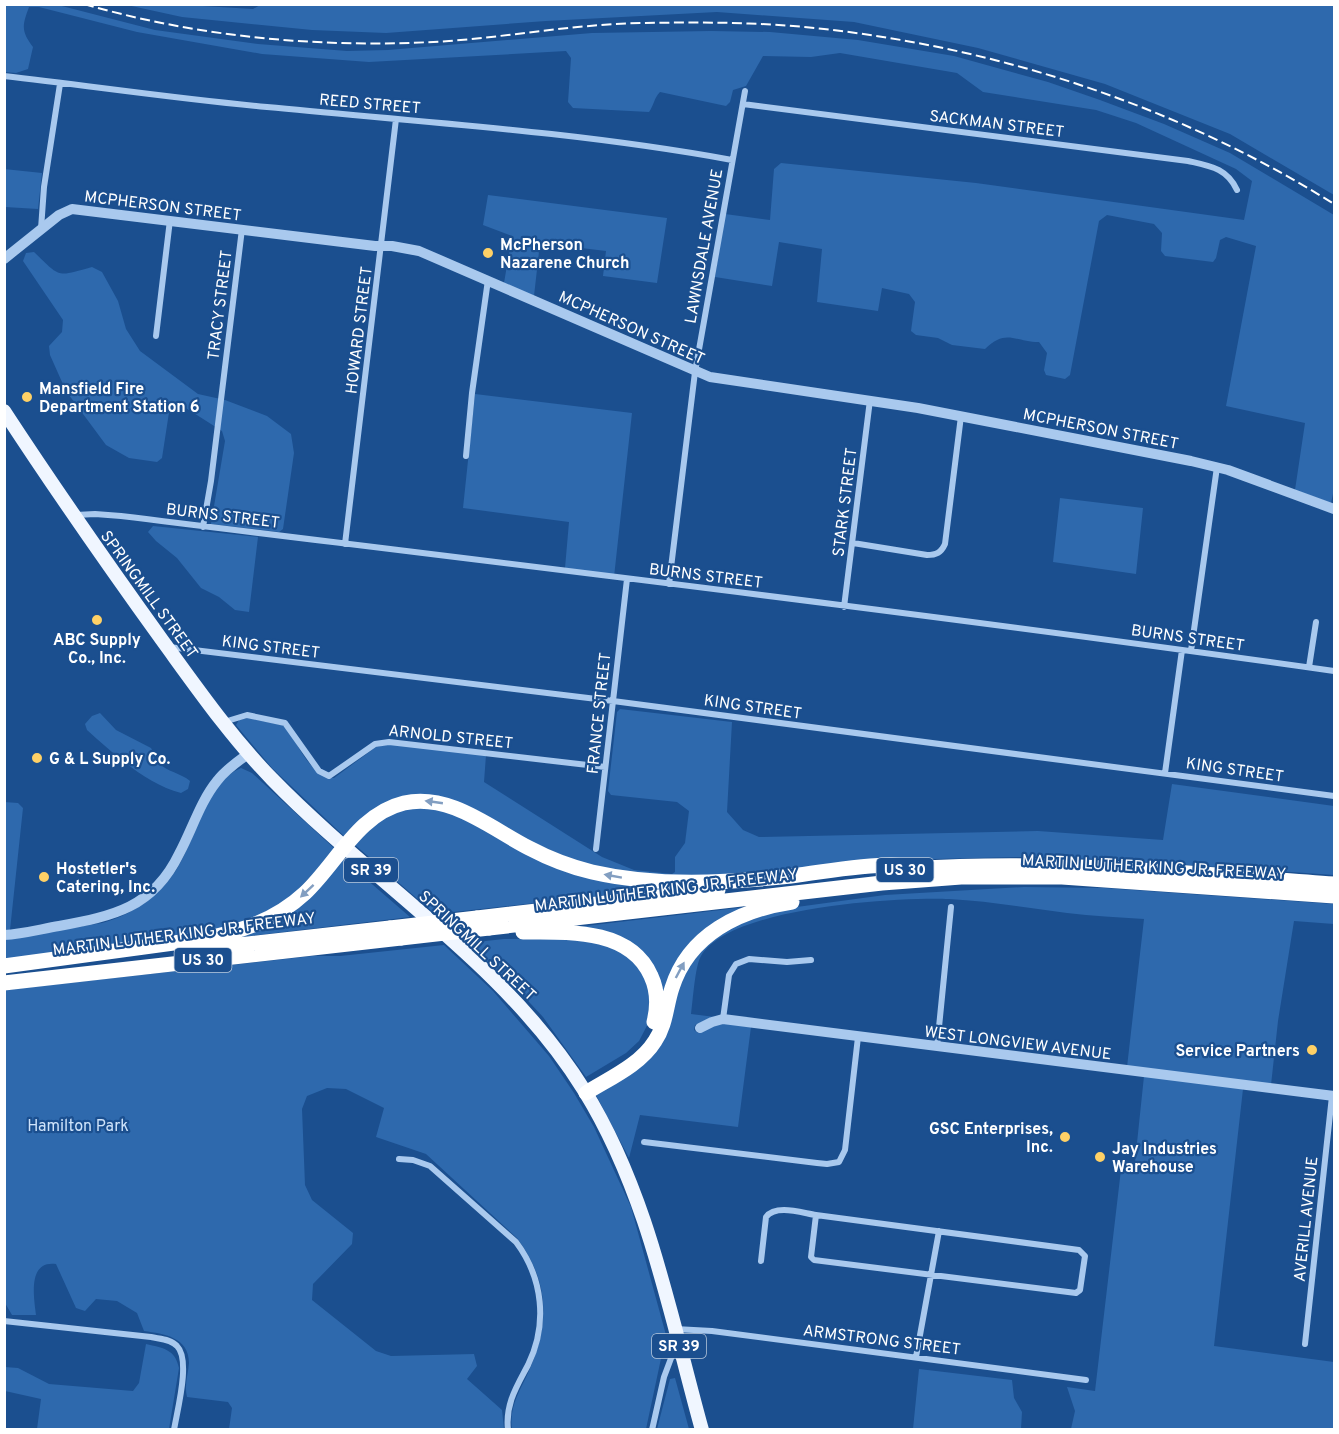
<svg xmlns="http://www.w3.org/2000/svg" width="1339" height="1434" viewBox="0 0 1339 1434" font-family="Overpass,sans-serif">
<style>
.green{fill:#2e69ad}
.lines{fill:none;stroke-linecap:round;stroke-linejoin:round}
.minor{stroke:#a9c9ee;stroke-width:6}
.tertiary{stroke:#a9c9ee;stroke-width:10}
.primary{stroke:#f0f6ff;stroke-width:14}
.motorway{stroke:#fff;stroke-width:15}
.rail{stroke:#fff;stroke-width:2;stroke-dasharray:10 4.5;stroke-linecap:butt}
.motorway-bridge{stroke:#fff;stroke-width:15}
.oneway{fill:#829ec1}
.poi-dot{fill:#ffd166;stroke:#1b4f8f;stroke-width:2}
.labels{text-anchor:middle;stroke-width:4.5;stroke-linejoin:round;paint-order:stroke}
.shield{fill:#1b4f8f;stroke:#bbcadd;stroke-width:1.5}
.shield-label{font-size:15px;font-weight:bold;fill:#fff}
.street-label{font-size:16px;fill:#fff;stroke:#1b4f8f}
.poi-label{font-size:16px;font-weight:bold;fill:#fff;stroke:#1b4f8f;text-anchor:start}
.park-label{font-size:16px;fill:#cfe3fa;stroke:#1b4f8f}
</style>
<rect width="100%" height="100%" fill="#1b4f8f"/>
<path class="green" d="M4 5H58L155 30 258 44 347 51 388 50 592 33 711 31 770 32 858 40 954 56 1048 82 1100 100 1164 124 1230 153 1334 215V489L1331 503 1295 490 1305 423 1226 406 1256 246 1226 237 1220 240 1216 258 1213 262 1165 256 1161 251 1162 233 1154 224 1107 215 1099 221 1070 375 1065 379 1046 375 1044 370 1047 353 1039 342C1015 342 1006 328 985 349L952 345 938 338 916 335 911 331 915 302 909 294 882 288 878 311 817 302 822 249 779 242 772 286 715 277 725 214 770 220 774 169 781 163 976 183 1244 220 1252 181 1236 169 1136 123 1096 110 983 92 957 73 840 53 811 57 763 56 746 86 733 90 730 102 726 106 660 92C654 98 654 105 649 112L573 108 568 102 571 58 566 51 369 62 262 54 137 32 39 7H29C22 26 21 31 33 47L28 69 16 73 5 72Z
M186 5 253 9 262 4 1334 5V195L1230 134 1105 84 978 48 854 22 717 12 546 21 386 33 312 30 182 17 127 5Z
M4 169 42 173 38 209 5 207Z
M488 195 667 218 657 283 603 276 606 251 540 243 534 296 504 283 512 236 483 225Z
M34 252C61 278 56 277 92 267L102 272 118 301 126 329 140 351 198 394 225 400 267 416 291 434 294 453 283 529 279 532 211 524 225 441 222 431 178 403 170 406 162 458 157 462 129 458 106 445 66 391 50 355 49 346 62 332 63 320 23 261 26 253Z
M475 394 632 413 614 577 565 568 569 522 463 508Z
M1060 498 1143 508 1136 574 1053 562Z
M153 526 258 537 249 612 235 610 219 597 201 588 177 558 156 541 148 532Z
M620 709 732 722 727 812 743 830 759 837 1038 831 1163 840 1172 784 1334 806V875L1102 859 1021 857 892 860 794 870 673 877 590 867 423 795 345 837 272 768 236 725 239 720 248 718 286 726C297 743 312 779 334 778L376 747 391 744 486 755 484 782 602 857 634 870 672 874 675 872V857L685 843 689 811 677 802 611 795 608 791 617 712Z
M100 713 116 730 151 748C154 753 153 757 157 761 166 772 181 773 190 781L188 789 181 793C146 784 114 754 87 730L85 724 92 716Z
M241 768 252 773 336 850 286 902 236 927 5 961 4 939 102 923C134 914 161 895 178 867 196 837 207 781 241 768Z
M4 802 18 803 23 808 10 930H4Z
M412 806 449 810 532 854 671 888 435 914 355 845 375 822Z
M343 859 410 917 242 937Z
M1024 887 1104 888 1334 904V924L1294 921 1278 1021 1271 1085 1127 1067 1144 919C1118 917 1092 916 1067 913 1028 908 988 901 949 899 896 897 729 907 701 956 695 966 693 1000 691 1014L715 1017 695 1025 694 1030 698 1033C704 1032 706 1029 711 1027 724 1021 738 1026 751 1027L738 1127 640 1115 629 1158 596 1095 640 1065 682 974 718 932 782 909 885 895Z
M746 907 712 926 664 1004 651 965 568 928Z
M575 938 627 951 649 981 651 1018 639 1041 626 1053 586 1077 543 1017 517 989 467 943 504 939Z
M444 945 493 991 549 1056 574 1093 594 1127 631 1207 666 1335 646 1429H512C509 1408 519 1392 528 1373 550 1325 550 1282 517 1238L426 1154 376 1137 384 1108 346 1089 327 1088 307 1096 302 1109 305 1185 312 1200 353 1233 352 1244 313 1284 312 1300 376 1351 391 1356 474 1354 477 1366 467 1379 502 1410 504 1429H229L232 1408 228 1402 187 1397C184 1385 188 1375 189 1363 189 1337 164 1334 144 1331L137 1313 117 1301 96 1299 85 1311 76 1308 56 1264C27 1260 34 1298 36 1315H12L5 1303V990L312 956H340Z
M1144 1076 1243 1089 1214 1346 1334 1362V1429H1071L1075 1411 1067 1387 1095 1391 1122 1161 1135 1162Z
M146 1344C163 1348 175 1349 179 1368L169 1429H37L41 1399 5 1391V1367L18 1368 49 1384 133 1391 139 1383Z
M919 1369 1012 1380 1014 1398 1022 1412 1021 1429H913Z
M675 1378 689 1429H657L670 1379Z"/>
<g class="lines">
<path class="minor" d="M4 76C92 86 179 99 267 107 422 122 579 132 732 160
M743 104 1188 161C1210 166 1227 168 1237 190
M41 229 44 187 60 84
M156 336 170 220
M466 456 472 393 488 280
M76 515 95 514 121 516C526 566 931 614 1334 671
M203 527 211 481 242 229
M853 543 927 555C936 555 941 553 945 544L961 416
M345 544 396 119
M669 584 695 372 745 91
M844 607 870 400
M169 647 613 701 1334 796
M1191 651 1217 467
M1309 667 1316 622
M224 722 247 715 285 723 319 771 329 776 375 744 389 742 605 767
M1165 773 1182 650
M596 849 627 579
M723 1019 729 975 736 964 749 959 787 962 811 960
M937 1047 951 907
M644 1142 817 1163 827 1164 839 1162 845 1150 858 1037
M399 1159 413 1160 430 1166 516 1242C543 1278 548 1324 528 1365 517 1386 505 1404 508 1430
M761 1261 766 1217C776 1204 802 1213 816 1215L1079 1250 1085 1256 1080 1290 1076 1293 814 1260 811 1257 816 1215
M4 1321 151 1337C160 1339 171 1339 177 1346 191 1360 177 1411 174 1430
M675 1329 712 1331 1086 1380
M1305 1344 1332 1096
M916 1357 939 1231
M652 1430 664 1377 676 1345"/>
<path class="tertiary" d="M4 259 59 215 72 209 375 246H392L419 251 710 377 918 408 1191 461 1228 470 1334 509
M4 935C23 934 41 929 59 926 113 916 153 908 179 854 192 830 200 802 217 781 225 770 237 762 248 754
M700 1028 712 1022 723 1019 1334 1096"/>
<path class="primary" d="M4 411C55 489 108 565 162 640 197 688 231 737 272 779 374 884 506 964 584 1090 648 1193 670 1315 702 1430"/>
<path class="motorway" d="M912 869C1053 859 1194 874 1334 884
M477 918 718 890
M489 928 882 883 961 877H1062L1334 896
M523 932C567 932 630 928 651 976 658 991 658 1006 654 1022
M194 950 390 928
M4 966 203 939C240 932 276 920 305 893 337 863 358 814 404 803 450 793 490 828 529 848 548 858 571 867 592 872 657 887 726 883 791 876 824 872 858 865 891 865 901 865 912 867 922 868
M4 983 401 938
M586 1093C610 1078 640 1065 655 1041 666 1025 666 1006 672 988 689 934 740 910 792 902"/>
<path class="rail" d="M84 4C201 38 327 49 449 41 514 36 578 24 643 23 703 22 764 22 824 29 1004 49 1181 108 1334 204"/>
<path class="motorway-bridge" d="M390 928 477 918
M401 938 489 928"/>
</g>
<defs><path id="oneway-solid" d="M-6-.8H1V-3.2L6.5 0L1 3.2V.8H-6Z" transform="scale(1.5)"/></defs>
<g class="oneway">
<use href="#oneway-solid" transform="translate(434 802) rotate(-172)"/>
<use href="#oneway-solid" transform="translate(613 876) rotate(-170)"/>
<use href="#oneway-solid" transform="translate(307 891) rotate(137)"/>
<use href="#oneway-solid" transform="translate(680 970) rotate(-62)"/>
</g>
<g class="poi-dot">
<circle cx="488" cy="253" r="6"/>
<circle cx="27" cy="397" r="6"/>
<circle cx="97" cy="620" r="6"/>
<circle cx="37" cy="758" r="6"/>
<circle cx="44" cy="877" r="6"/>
<circle cx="1312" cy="1050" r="6"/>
<circle cx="1065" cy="1137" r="6"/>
<circle cx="1100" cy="1157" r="6"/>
</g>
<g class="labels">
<g class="shield">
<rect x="344" y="858" width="54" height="24" rx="4.5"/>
<rect x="876.5" y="858" width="57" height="24" rx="4.5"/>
<rect x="174.5" y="948" width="57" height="24" rx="4.5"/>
<rect x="652" y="1334" width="54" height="24" rx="4.5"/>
</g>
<g class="shield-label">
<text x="371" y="875">SR 39</text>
<text x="905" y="875">US 30</text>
<text x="203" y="965">US 30</text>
<text x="679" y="1351">SR 39</text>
</g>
<g class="street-label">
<text transform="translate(370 103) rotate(5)" y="6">REED STREET</text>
<text transform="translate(997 123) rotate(7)" y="6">SACKMAN STREET</text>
<text transform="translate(163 205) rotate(7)" y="6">MCPHERSON STREET</text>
<text transform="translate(703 246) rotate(-80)" y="6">LAWNSDALE AVENUE</text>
<text transform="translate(219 305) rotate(-83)" y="6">TRACY STREET</text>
<text transform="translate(632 327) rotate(24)" y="6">MCPHERSON STREET</text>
<text transform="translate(358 330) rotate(-83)" y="6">HOWARD STREET</text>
<text transform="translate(1101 428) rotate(11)" y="6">MCPHERSON STREET</text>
<text transform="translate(844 502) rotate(-83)" y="6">STARK STREET</text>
<text transform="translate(223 515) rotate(7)" y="6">BURNS STREET</text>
<text transform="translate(706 575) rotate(7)" y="6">BURNS STREET</text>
<text transform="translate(150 594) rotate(54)" y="6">SPRINGMILL STREET</text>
<text transform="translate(1188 637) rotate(8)" y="6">BURNS STREET</text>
<text transform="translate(271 646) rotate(7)" y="6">KING STREET</text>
<text transform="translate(753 706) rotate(8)" y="6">KING STREET</text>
<text transform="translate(598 713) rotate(-84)" y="6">FRANCE STREET</text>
<text transform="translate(451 736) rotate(6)" y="6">ARNOLD STREET</text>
<text transform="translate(1235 769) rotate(8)" y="6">KING STREET</text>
<text transform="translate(1154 866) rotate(3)" y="6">MARTIN LUTHER KING JR. FREEWAY</text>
<text transform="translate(666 889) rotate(-7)" y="6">MARTIN LUTHER KING JR. FREEWAY</text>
<text transform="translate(184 933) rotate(-7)" y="6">MARTIN LUTHER KING JR. FREEWAY</text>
<text transform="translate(478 945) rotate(43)" y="6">SPRINGMILL STREET</text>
<text transform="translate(1018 1042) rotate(7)" y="6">WEST LONGVIEW AVENUE</text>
<text transform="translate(1305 1219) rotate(-84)" y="6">AVERILL AVENUE</text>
<text transform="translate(882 1339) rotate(7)" y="6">ARMSTRONG STREET</text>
</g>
<g class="poi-label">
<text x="500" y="250">McPherson<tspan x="500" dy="18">Nazarene Church</tspan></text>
<text x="39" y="394">Mansfield Fire<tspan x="39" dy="18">Department Station 6</tspan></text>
<text x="97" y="645" text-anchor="middle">ABC Supply<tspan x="97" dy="18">Co., Inc.</tspan></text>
<text x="49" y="764">G &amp; L Supply Co.</text>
<text x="56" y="874">Hostetler's<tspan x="56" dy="18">Catering, Inc.</tspan></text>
<text x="1300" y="1056" text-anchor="end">Service Partners</text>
<text x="1053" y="1134" text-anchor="end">GSC Enterprises,<tspan x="1053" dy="18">Inc.</tspan></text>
<text x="1112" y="1154">Jay Industries<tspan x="1112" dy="18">Warehouse</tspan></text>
</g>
<g class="park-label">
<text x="78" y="1131">Hamilton Park</text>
</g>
</g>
<rect width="1339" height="1434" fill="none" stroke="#ffffff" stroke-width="12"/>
</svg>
